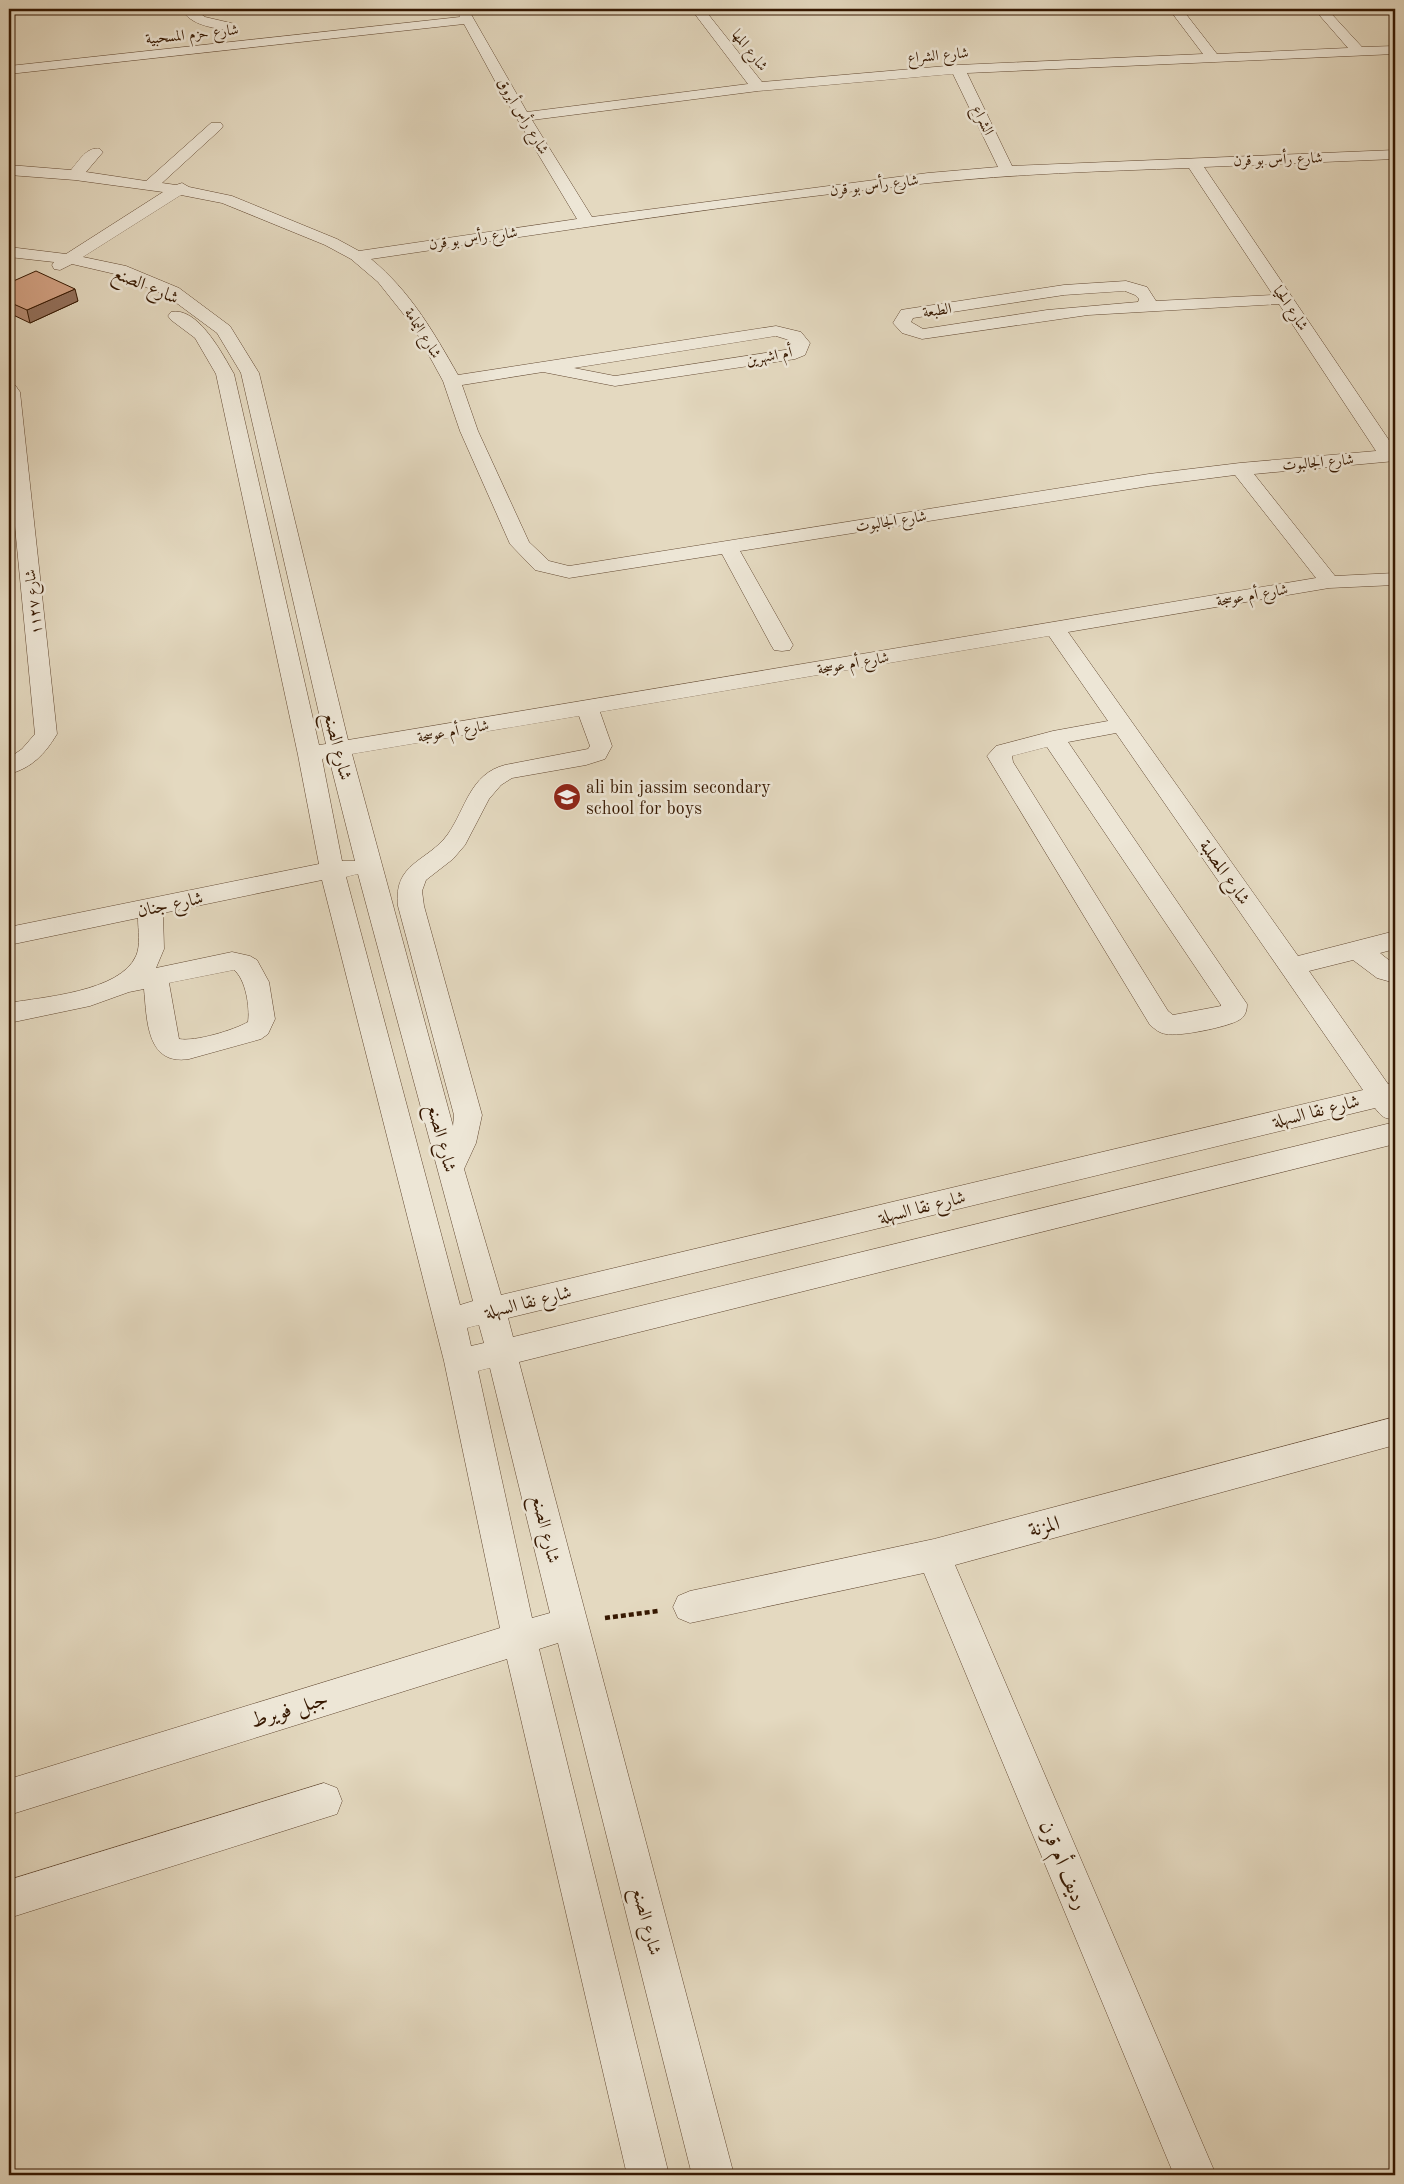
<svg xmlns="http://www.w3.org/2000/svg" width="1404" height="2184" viewBox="0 0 1404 2184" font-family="'Old Standard TT',Amiri,serif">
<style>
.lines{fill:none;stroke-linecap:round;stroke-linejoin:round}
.minor-casing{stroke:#624831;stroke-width:1}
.path{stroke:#361801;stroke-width:4.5;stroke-dasharray:5 3;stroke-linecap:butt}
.minor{fill:#ede6d6;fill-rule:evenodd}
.wall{fill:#b58b72;stroke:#361801}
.shaded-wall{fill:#94715c;stroke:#361801}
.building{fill:#d3a284;stroke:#361801}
.labels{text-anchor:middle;stroke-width:5;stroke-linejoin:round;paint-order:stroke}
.far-street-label{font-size:15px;fill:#361801;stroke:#ede6d6}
.street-label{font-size:18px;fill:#361801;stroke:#ede6d6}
.poi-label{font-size:18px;fill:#361801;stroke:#ede6d6;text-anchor:start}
.near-street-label{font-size:21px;fill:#361801;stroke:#ede6d6}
</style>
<rect width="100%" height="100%" fill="#e4d9c0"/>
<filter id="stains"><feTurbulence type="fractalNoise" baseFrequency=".004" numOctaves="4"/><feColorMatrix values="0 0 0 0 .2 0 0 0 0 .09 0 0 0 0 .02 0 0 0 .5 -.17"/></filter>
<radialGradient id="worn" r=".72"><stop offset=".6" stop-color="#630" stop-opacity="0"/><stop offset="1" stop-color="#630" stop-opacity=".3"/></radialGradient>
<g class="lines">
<g class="minor-casing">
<path id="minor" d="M181 9H194L205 17 235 24 237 27 230 31C211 27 192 26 181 9Z
M456 9H468L527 112 748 84 691 9H704L762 82 958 65 1203 54 1169 9H1182L1217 54 1348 48 1314 9H1327L1362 47 1395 46V54L967 73 1012 166 1395 150V159L1204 167 1395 449V461L1254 474 1335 576 1395 573V585L1329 588 1068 632 1298 956 1395 931V949L1380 953 1395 965V983L1377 978 1353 960 1309 971 1388 1084 1395 1083V1118C1386 1121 1380 1115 1375 1108L508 1318 513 1337 1395 1122V1144L519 1362 734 2175H692L558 1643 539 1649 669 2175H627L507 1659 9 1815V1779L500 1628 444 1361 322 880 163 913 164 949 156 968 232 952 250 956 257 960 269 982 275 1019 268 1034 261 1039 189 1059C146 1066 147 1019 144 989L129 992 90 1006 9 1023V1003C42 997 120 992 136 956 141 945 138 930 138 918L9 945V927L319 864 298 755 216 374 195 338 171 320 168 316 171 312C198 306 223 355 234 374L319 745 326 744 241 373 217 333 167 296 115 274 72 264 60 270 54 269 52 265 54 262 9 257V247L66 254 163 192 75 180 9 175V165L71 170C79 161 87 146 100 149L103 152 86 172 146 181 211 123H221L223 126 221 129 162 183 176 185 182 183 189 187 232 196 337 239 359 251 577 219 501 92 464 24 9 74V66L460 17ZM953 74 998 167 928 173 592 217 532 120 758 91ZM1189 168 1273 295 1156 301 1147 287 1126 281 1064 285 907 309 901 310 893 323 902 333 922 339 1088 315 1279 304 1376 451 1240 463 1149 474 569 566 549 561 529 542 478 431 462 385 543 372 615 386 795 359 805 355 810 343 801 332 776 326 458 375C433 331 410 291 371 259 556 232 742 202 929 183 1015 174 1102 171 1189 168ZM181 195 222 203 325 245 351 259 378 282 413 326 443 381 460 431 510 544 535 570 569 578 722 554 771 645 774 650 782 651 790 650 793 645 740 551 1149 486 1235 475 1316 578 348 740 259 373 230 326 179 288 126 266 83 257ZM1125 291 1135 295 1139 299 1138 302 1047 310 923 329 911 322 913 318 1064 295ZM776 336 789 340 792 344 791 349 615 376 574 368ZM1049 636 1108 721 1053 731 996 746 987 756 1150 1025C1155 1029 1159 1033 1166 1034 1178 1037 1228 1027 1239 1020 1245 1017 1247 1011 1247 1004L1068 742 1116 733 1363 1090 501 1295 464 1169 476 1143 482 1115 424 906 422 891 426 880 453 859 465 845 489 799 501 785 512 778 586 765 605 759 612 746 600 712ZM579 716 590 746 588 749 505 765C470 774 466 808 448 834 428 862 393 862 398 906L454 1115 453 1126 352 754ZM1047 747 1221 1005V1006L1173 1015 1168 1011 1013 762 1012 756ZM329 758 355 861H342L322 759ZM358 874 473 1301 460 1305 346 877ZM234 970C246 979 250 1008 248 1022 234 1030 195 1042 179 1039L169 983ZM479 1325 484 1343 471 1346 467 1328ZM490 1368 550 1613 532 1618 478 1371Z
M9 384 15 385 20 392 57 734C45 754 32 768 9 774V758L22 749 35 734 9 464Z
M1395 1417V1445L955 1565 1216 2175H1174L924 1573 690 1623 678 1618 673 1607 678 1596 690 1591 934 1539Z
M324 1783 337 1788 342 1801 337 1814 9 1918V1880Z"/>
</g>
<path class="path" d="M605 1618 658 1611"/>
<use href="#minor" class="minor"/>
</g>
<path class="wall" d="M9 283 78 301 30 323 9 313Z"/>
<path class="shaded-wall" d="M75 289 78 301 30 323 27 310Z"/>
<path class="building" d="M36 271 75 289 27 310 9 302V283Z"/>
<defs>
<g id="school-disc" transform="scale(1.4375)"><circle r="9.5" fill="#8f2418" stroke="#ede6d6"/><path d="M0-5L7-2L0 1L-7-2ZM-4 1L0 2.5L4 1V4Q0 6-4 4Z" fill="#fff"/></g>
</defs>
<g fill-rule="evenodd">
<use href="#school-disc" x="567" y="797"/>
</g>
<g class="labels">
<g class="far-street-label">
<text transform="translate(192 34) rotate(-6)" y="5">شارع حزم المسحبية</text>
<text transform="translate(750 50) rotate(52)" y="5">شارع المها</text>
<text transform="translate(938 55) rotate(-5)" y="5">شارع الشراع</text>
<text transform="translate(523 116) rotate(59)" y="5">شارع رأس أبروق</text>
<text transform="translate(983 120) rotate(64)" y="5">الشراع</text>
<text transform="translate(1278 159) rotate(-2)" y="5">شارع رأس بو قرن</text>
<text transform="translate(874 185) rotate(-7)" y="5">شارع رأس بو قرن</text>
<text transform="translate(473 238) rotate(-8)" y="5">شارع رأس بو قرن</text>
<text transform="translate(1291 308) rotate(56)" y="5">شارع الحيا</text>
<text transform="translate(937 310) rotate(-9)" y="5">الطبعة</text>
<text transform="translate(423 333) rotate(58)" y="5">شارع اليمامة</text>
<text transform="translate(769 356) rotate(-11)" y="5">أم اشهرين</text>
<text transform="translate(1318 462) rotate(-5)" y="5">شارع الجالبوت</text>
<text transform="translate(891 521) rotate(-9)" y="5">شارع الجالبوت</text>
<text transform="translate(1252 595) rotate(-10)" y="5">شارع أم عوسجة</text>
<text transform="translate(33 602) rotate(-96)" y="5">شارع ١١٢٧</text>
<text transform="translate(853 663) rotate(-10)" y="5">شارع أم عوسجة</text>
<text transform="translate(453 731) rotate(-10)" y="5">شارع أم عوسجة</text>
</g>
<g class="street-label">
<text transform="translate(146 285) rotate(23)" y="6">شارع الصنع</text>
<text transform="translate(338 746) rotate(76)" y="6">شارع الصنع</text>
<text transform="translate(1225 872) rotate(55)" y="6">شارع المصلبة</text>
<text transform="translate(170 904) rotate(-12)" y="6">شارع جنان</text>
<text transform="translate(1316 1111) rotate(-14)" y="6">شارع نقا السهلة</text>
<text transform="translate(442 1138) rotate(75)" y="6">شارع الصنع</text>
<text transform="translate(922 1207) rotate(-14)" y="6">شارع نقا السهلة</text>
<text transform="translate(528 1302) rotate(-14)" y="6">شارع نقا السهلة</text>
<text transform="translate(546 1529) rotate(76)" y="6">شارع الصنع</text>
<text transform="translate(647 1921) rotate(75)" y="6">شارع الصنع</text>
</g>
<g class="poi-label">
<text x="586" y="793">ali bin jassim secondary<tspan x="586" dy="21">school for boys</tspan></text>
</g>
<g class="near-street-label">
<text transform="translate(1044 1526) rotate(-15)" y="7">المزنة</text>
<text transform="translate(289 1709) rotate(-17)" y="7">جبل فويرط</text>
<text transform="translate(1064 1865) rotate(67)" y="7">رديف أم قرن</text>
</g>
</g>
<rect width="1404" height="2184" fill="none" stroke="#e4d9c0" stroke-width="30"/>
<rect x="10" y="10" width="1384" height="2164" fill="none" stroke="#361801" stroke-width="2.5"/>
<rect x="15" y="15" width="1374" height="2154" fill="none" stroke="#361801"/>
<rect width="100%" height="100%" filter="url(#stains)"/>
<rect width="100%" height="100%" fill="url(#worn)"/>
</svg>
